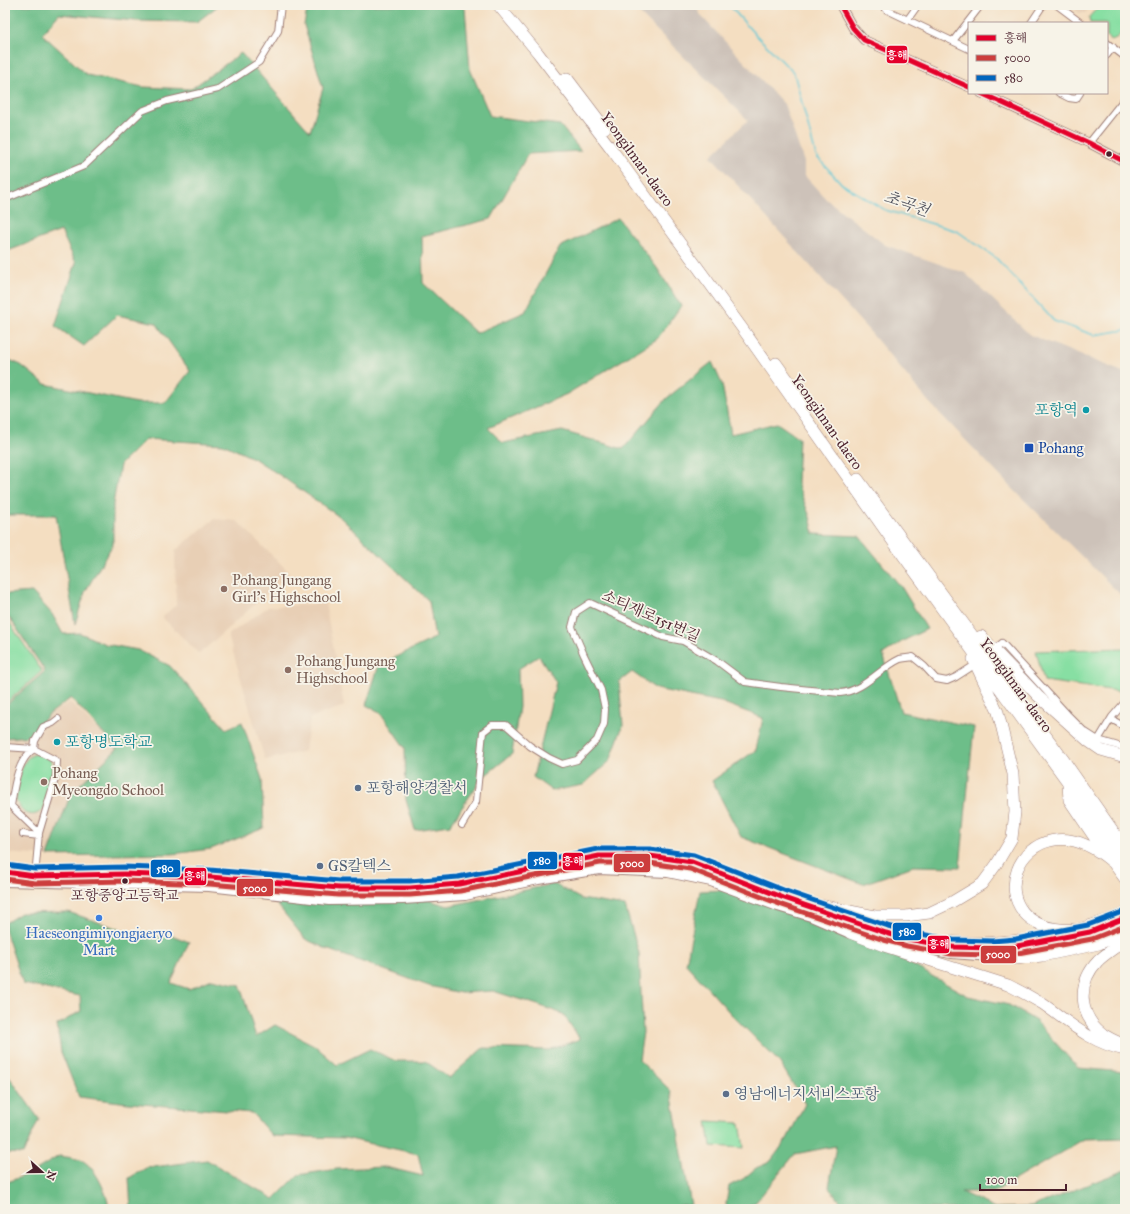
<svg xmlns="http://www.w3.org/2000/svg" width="1130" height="1214" viewBox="0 0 1130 1214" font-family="'IM FELL Great Primer','Noto Serif KR',serif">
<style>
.built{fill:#e8cfb5}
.industrial{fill:#cdc2b9}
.green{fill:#87dfa3;stroke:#687f67}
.forest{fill:#6dbe89;stroke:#5c6e5a}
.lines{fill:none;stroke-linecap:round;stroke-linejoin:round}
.stream{stroke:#5dc8d6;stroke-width:1.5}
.minor-casing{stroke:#9f7e76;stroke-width:8}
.tertiary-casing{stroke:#9f7e76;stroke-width:10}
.primary-casing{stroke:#9f7e76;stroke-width:12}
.trunk-casing{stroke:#9f7e76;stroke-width:12}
.minor{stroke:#fff;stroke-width:6}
.tertiary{stroke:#fff;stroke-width:8}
.primary{stroke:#fff;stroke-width:10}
.trunk{stroke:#fff;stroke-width:11}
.bus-1-casing{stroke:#f7f3e8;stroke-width:8}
.bus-2-casing{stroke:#f7f3e8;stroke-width:8}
.bus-3-casing{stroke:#f7f3e8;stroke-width:8}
.bus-1{stroke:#e4002b;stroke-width:5}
.bus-2{stroke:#cc3d3d;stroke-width:5}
.bus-3{stroke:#0065bd;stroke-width:5}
.bus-dot{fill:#4a1f2b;stroke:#f7f3e8;stroke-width:1.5}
.culture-dot{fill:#0f9aa8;stroke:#f7f3e8;stroke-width:1.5}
.transit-dot{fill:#1a4fb4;stroke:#f7f3e8;stroke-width:1.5}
.education-dot{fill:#8d6e63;stroke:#f7f3e8;stroke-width:1.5}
.service-dot{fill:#5c6f8a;stroke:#f7f3e8;stroke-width:1.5}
.shop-dot{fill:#3f7fe0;stroke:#f7f3e8;stroke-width:1.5}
.labels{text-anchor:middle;stroke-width:3.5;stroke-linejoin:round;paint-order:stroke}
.bus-label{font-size:14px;fill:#4a1f2b;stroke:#f7f3e8}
.street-label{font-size:15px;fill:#4a1f2b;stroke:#f7f3e8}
.culture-label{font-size:15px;fill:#0d838f;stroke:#f7f3e8;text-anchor:end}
.transit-label{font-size:15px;fill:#164399;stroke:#f7f3e8;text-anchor:start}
.education-label{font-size:15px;fill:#785e54;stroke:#f7f3e8;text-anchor:start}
.service-label{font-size:15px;fill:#4e5e75;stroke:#f7f3e8;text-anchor:start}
.shop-label{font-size:15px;fill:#366cbe;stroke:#f7f3e8}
.water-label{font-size:16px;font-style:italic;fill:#50525e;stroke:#f7f3e8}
.line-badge{stroke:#f7f3e8;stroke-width:1.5}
.badge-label{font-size:11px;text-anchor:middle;font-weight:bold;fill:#fff}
</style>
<rect width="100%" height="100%" fill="#f7f3e8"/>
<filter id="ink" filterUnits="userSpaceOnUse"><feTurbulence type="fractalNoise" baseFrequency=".025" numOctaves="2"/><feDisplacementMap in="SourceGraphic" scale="8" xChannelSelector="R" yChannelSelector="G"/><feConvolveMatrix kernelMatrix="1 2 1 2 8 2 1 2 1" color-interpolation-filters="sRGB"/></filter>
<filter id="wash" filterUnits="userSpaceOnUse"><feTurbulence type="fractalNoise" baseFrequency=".012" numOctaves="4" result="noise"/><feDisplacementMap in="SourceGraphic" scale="16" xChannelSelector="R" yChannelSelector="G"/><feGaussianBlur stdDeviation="0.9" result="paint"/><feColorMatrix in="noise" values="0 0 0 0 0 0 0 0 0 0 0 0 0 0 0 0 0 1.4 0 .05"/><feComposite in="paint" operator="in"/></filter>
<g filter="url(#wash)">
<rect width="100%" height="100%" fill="#f4dec1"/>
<path class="built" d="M1068 5H1092L1085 13H1079Z
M214 519 237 521 290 573 199 654 162 617 176 605 175 551Z
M325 603 344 706 310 718 305 751 265 760 228 635 268 607Z
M70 702 117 749 71 793 48 856 5 853V738L31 736 48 715Z"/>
<path class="industrial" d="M631 5H695L702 17 784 104 804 162V175L826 199 885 245 965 273 1030 335 1125 373V599L1004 480 928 401 871 333 711 156 748 120Z"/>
<path class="green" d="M1100 5H1125C1125 18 1127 36 1111 40L1107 37V23H1090L1089 17Z
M9 622 42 671 5 704V626Z
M1125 648V692L1044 681 1036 651Z
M41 753C44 755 49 757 51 761 55 770 46 797 44 808 33 821 22 813 16 800 18 788 19 770 26 760 30 755 35 754 41 753Z
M707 1121 740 1123 744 1148 711 1146Z"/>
<path class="forest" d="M5 5H219L197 22 136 21 59 14 42 34 87 75 143 87 191 89 241 53 310 132 323 88 304 25 308 5H455L465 8 470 69 490 116 560 125 581 151 528 154 491 219 422 236 423 283 476 333 525 312 560 247 618 218 657 268 681 306 657 339 567 394 488 428 503 443 562 431 623 449 667 398 712 362 722 384 731 434 777 423 799 438 797 483 810 517 814 534 859 536 902 588 927 629 903 641 883 654 901 712 974 727 960 867 913 866 863 884 741 837 712 781 756 750 763 718 721 702 656 689 632 672 619 682 623 725 610 761 583 785 552 791 533 777 556 682 539 656 518 669 519 707 512 754 482 778 450 825 415 830 406 800 405 748 380 712 366 705 379 665 435 638 429 601 341 518 281 476 255 459 223 444 146 439 120 465 113 504V544L85 592 75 624 56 515H5V358L21 365 45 384 137 403H165L190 371 156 323 117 315 84 346 55 326 76 263 61 231 5 252Z
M32 592 52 614 63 634 80 633 105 644 138 650 170 666 226 729 242 722 262 779 264 828 211 849 172 854 48 856 71 793 117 749 71 698 48 715 31 736 5 738V706L45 671 9 617 5 620V594Z
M554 884 581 899 625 906 639 953 643 1032 639 1060 671 1091 691 1205 655 1209H131L129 1178 146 1168 207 1160 274 1199 298 1175 337 1169 385 1167 423 1176 418 1154 345 1138 272 1136 252 1113 129 1103 79 1097 61 1052 57 1025 81 1011 80 996 23 984 5 930V923L21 913 68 912 146 938 171 935 189 942 171 983 189 989 212 979 240 985 256 1037 275 1025 314 1045 337 1065 370 1049 396 1061H425L449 1078 483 1048 549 1050 580 1039 563 1014 538 1005 493 991 461 993 429 986 329 950 305 939 276 903 410 894 448 906Z
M727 890 869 941 968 996 1009 1005 1036 1021 1078 1068 1125 1072V1138L1084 1139 994 1192H961L995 1208 1031 1207 1125 1170V1209H846L829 1187 836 1146 795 1154 756 1202 743 1209H727L726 1204 729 1186 743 1179 756 1168 770 1162 787 1139 805 1104 780 1063 732 1015 686 964 700 891Z
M5 1071 39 1119 23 1154 5 1153Z
M59 1156C66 1157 76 1158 83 1161 96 1168 108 1195 109 1209H5V1183L31 1173Z"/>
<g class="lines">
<path class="stream" d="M729 5 751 30 794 73 816 156 842 184 885 210 957 231 996 258 1054 321 1094 335 1125 330"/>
</g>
</g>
<g filter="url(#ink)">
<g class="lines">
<g class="minor-casing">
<path id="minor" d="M882 5 887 10 969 49
M1057 5 1081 23
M908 19 918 5
M1031 23 1043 5
M953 41 981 5
M1107 43 1125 57
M1107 55 1113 47
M1059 93 1069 98 1076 99 1080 93
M1089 143 1125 98
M5 199 84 166 142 111 167 101 218 89 259 62 278 31 281 5
M996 648 1002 643 1067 714 1084 731 1098 740 1125 748
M1111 719 1125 727
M1098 740 1112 717 1125 702
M5 747 34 749 35 741 43 727 53 723 58 719
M5 797 11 806
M462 825 476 802 483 732 492 725H506L530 746 549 758 562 764 577 760 597 740 604 724 605 709 601 690 584 655 572 627 576 612 590 603 663 637 683 641 717 661 745 682 781 687 840 693C864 691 880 668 900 659 904 658 909 658 913 657L924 666 936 679 947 681 956 677 970 668
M23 834 39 836
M35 876 39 833 56 776 57 761 34 749C17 760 14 787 11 806L39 833"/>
</g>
<g class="tertiary-casing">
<path id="tertiary" d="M840 5 853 28 864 40 969 87
M981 93 1089 143 1125 162"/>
</g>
<g class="primary-casing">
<path id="primary" d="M5 872 35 876 124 874 210 877 339 888H410L459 884 599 856H650L692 862 792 901
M5 881 209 886 329 900 403 899 465 895 538 879 599 869 668 872 711 881 778 906 811 916 850 933 857 934
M811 907 886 933 915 941
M1074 935 1090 932 1104 926
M872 938 916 947 952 953 991 956 1021 953 1069 945 1094 938 1125 924
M977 947 992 948 1009 946"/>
</g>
<g class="trunk-casing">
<path id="trunk" d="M498 5 538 53 610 147 742 328 894 543 1125 861
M567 78 605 128
M776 363 807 406
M858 479 1063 759 1125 848
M981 636 1038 696 1088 741 1101 750 1125 757
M1068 784 1069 800 1094 837 1125 879
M784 898 875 916H906L929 913 952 902 982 884 996 865 1012 838 1015 812 1013 774 998 712 973 659
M1081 929C963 939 1019 783 1112 862
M850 933 884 946 1008 985C1020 991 1031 997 1043 1004 1070 1023 1091 1043 1125 1050
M908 939C938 941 968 944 997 942 1042 940 1084 930 1125 913
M1125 940C1117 947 1106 953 1098 961 1077 983 1078 1015 1103 1034 1109 1038 1116 1041 1122 1044H1125
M1002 955 1016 959 1042 956 1099 944 1125 932"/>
</g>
<use href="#minor" class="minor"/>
<use href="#tertiary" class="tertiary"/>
<use href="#primary" class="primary"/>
<use href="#trunk" class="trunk"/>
<g class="bus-1-casing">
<path id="bus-1" d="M840 5 853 28 864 40 969 87
M981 93 1089 143 1125 162
M5 872 35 876 124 874 210 877 339 888H410L459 884 599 856H650L692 862 784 898 886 933 908 939 952 947 992 948 1017 946 1090 932 1125 918"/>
</g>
<g class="bus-2-casing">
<path id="bus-2" d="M5 879 35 883 124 881 210 884 338 895H410L460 891 600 863H650L690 869 782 905 884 940 907 946 951 954 992 955 1018 953 1092 939 1125 926"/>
</g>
<g class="bus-3-casing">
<path id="bus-3" d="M6 865 35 869 124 867 210 870 339 881H410L458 877 598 849H650L694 855 786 891 888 926 910 932 953 940 992 941 1016 939 1088 925 1122 912"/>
</g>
<use href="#bus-1" class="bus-1"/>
<use href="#bus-2" class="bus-2"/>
<use href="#bus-3" class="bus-3"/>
</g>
</g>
<g class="bus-dot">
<circle cx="1109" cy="154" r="3.5"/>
<circle cx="125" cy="881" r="3.5"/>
</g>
<g class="culture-dot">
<circle cx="1086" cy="410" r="4"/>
<circle cx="57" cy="742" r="4"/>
</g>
<rect class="transit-dot" x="1024" y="443" width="10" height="10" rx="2"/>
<g class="education-dot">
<circle cx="224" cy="589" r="4"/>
<circle cx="288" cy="670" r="4"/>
<circle cx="44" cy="782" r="4"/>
</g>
<g class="service-dot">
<circle cx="358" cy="788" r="4"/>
<circle cx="320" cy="866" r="4"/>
<circle cx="726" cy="1094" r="4"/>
</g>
<circle class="shop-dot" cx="99" cy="918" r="4"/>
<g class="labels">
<g class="bus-label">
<text x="125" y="900">포항중앙고등학교</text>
</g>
<g class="street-label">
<text transform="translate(637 159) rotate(54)" y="5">Yeongilman-daero</text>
<text transform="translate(827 422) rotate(55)" y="5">Yeongilman-daero</text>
<text transform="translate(651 616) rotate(24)" y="5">소티재로151번길</text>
<text transform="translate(1016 685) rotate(54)" y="5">Yeongilman-daero</text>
</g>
<g class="culture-label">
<text x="1078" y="415">포항역</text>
<text x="65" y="747" text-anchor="start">포항명도학교</text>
</g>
<g class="transit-label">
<text x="1038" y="453">Pohang</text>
</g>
<g class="education-label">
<text x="232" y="585">Pohang Jungang<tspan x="232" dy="17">Girl's Highschool</tspan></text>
<text x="296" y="666">Pohang Jungang<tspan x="296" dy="17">Highschool</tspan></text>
<text x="52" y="778">Pohang<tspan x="52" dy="17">Myeongdo School</tspan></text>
</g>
<g class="service-label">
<text x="366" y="793">포항해양경찰서</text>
<text x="328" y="871">GS칼텍스</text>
<text x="734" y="1099">영남에너지서비스포항</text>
</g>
<g class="shop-label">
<text x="99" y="938">Haeseongimiyongjaeryo<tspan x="99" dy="17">Mart</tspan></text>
</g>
<g class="water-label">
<text transform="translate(907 203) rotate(19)" y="6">초곡천</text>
</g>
</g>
<g class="line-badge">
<rect x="886" y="45" width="22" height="19" rx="4" fill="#e4002b"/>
<rect x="527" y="851" width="31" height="19" rx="4" fill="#0065bd"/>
<rect x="562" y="852" width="22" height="19" rx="4" fill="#e4002b"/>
<rect x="613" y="853" width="38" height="20" rx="4" fill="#cc3d3d"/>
<rect x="150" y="859" width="31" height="19" rx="4" fill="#0065bd"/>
<rect x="184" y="867" width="23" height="19" rx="4" fill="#e4002b"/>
<rect x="236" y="878" width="38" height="19" rx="4" fill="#cc3d3d"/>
<rect x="892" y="922" width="30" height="19" rx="4" fill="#0065bd"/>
<rect x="927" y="935" width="23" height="19" rx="4" fill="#e4002b"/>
<rect x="980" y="945" width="37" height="19" rx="4" fill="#cc3d3d"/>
</g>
<g class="badge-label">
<text x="897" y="59">흥해</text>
<text x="542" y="864">580</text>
<text x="573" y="865">흥해</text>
<text x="632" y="867">5000</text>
<text x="165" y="872">580</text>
<text x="195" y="880">흥해</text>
<text x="255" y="892">5000</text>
<text x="907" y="935">580</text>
<text x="939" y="948">흥해</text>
<text x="998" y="958">5000</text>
</g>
<rect width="1130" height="1214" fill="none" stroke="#f7f3e8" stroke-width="20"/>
<rect x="968" y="22" width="140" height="72" fill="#f7f3e8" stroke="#b29e9c"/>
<rect x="976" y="35" width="20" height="6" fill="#e4002b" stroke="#b29e9c"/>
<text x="1004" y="42" font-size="12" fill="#4a1f2b">흥해</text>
<rect x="976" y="55" width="20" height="6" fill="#cc3d3d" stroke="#b29e9c"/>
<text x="1004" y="62" font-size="12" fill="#4a1f2b">5000</text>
<rect x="976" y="75" width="20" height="6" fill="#0065bd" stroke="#b29e9c"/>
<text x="1004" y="82" font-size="12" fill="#4a1f2b">580</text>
<g transform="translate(42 1172) rotate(111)" stroke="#f7f3e8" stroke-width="3" paint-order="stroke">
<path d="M0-3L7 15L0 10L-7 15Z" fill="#4a1f2b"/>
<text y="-6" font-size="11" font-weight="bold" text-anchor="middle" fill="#4a1f2b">N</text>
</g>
<path d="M980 1184v6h86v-6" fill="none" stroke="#4a1f2b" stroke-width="2"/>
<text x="986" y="1184" font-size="12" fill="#4a1f2b" stroke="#f7f3e8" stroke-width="3" paint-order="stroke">100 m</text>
</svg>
